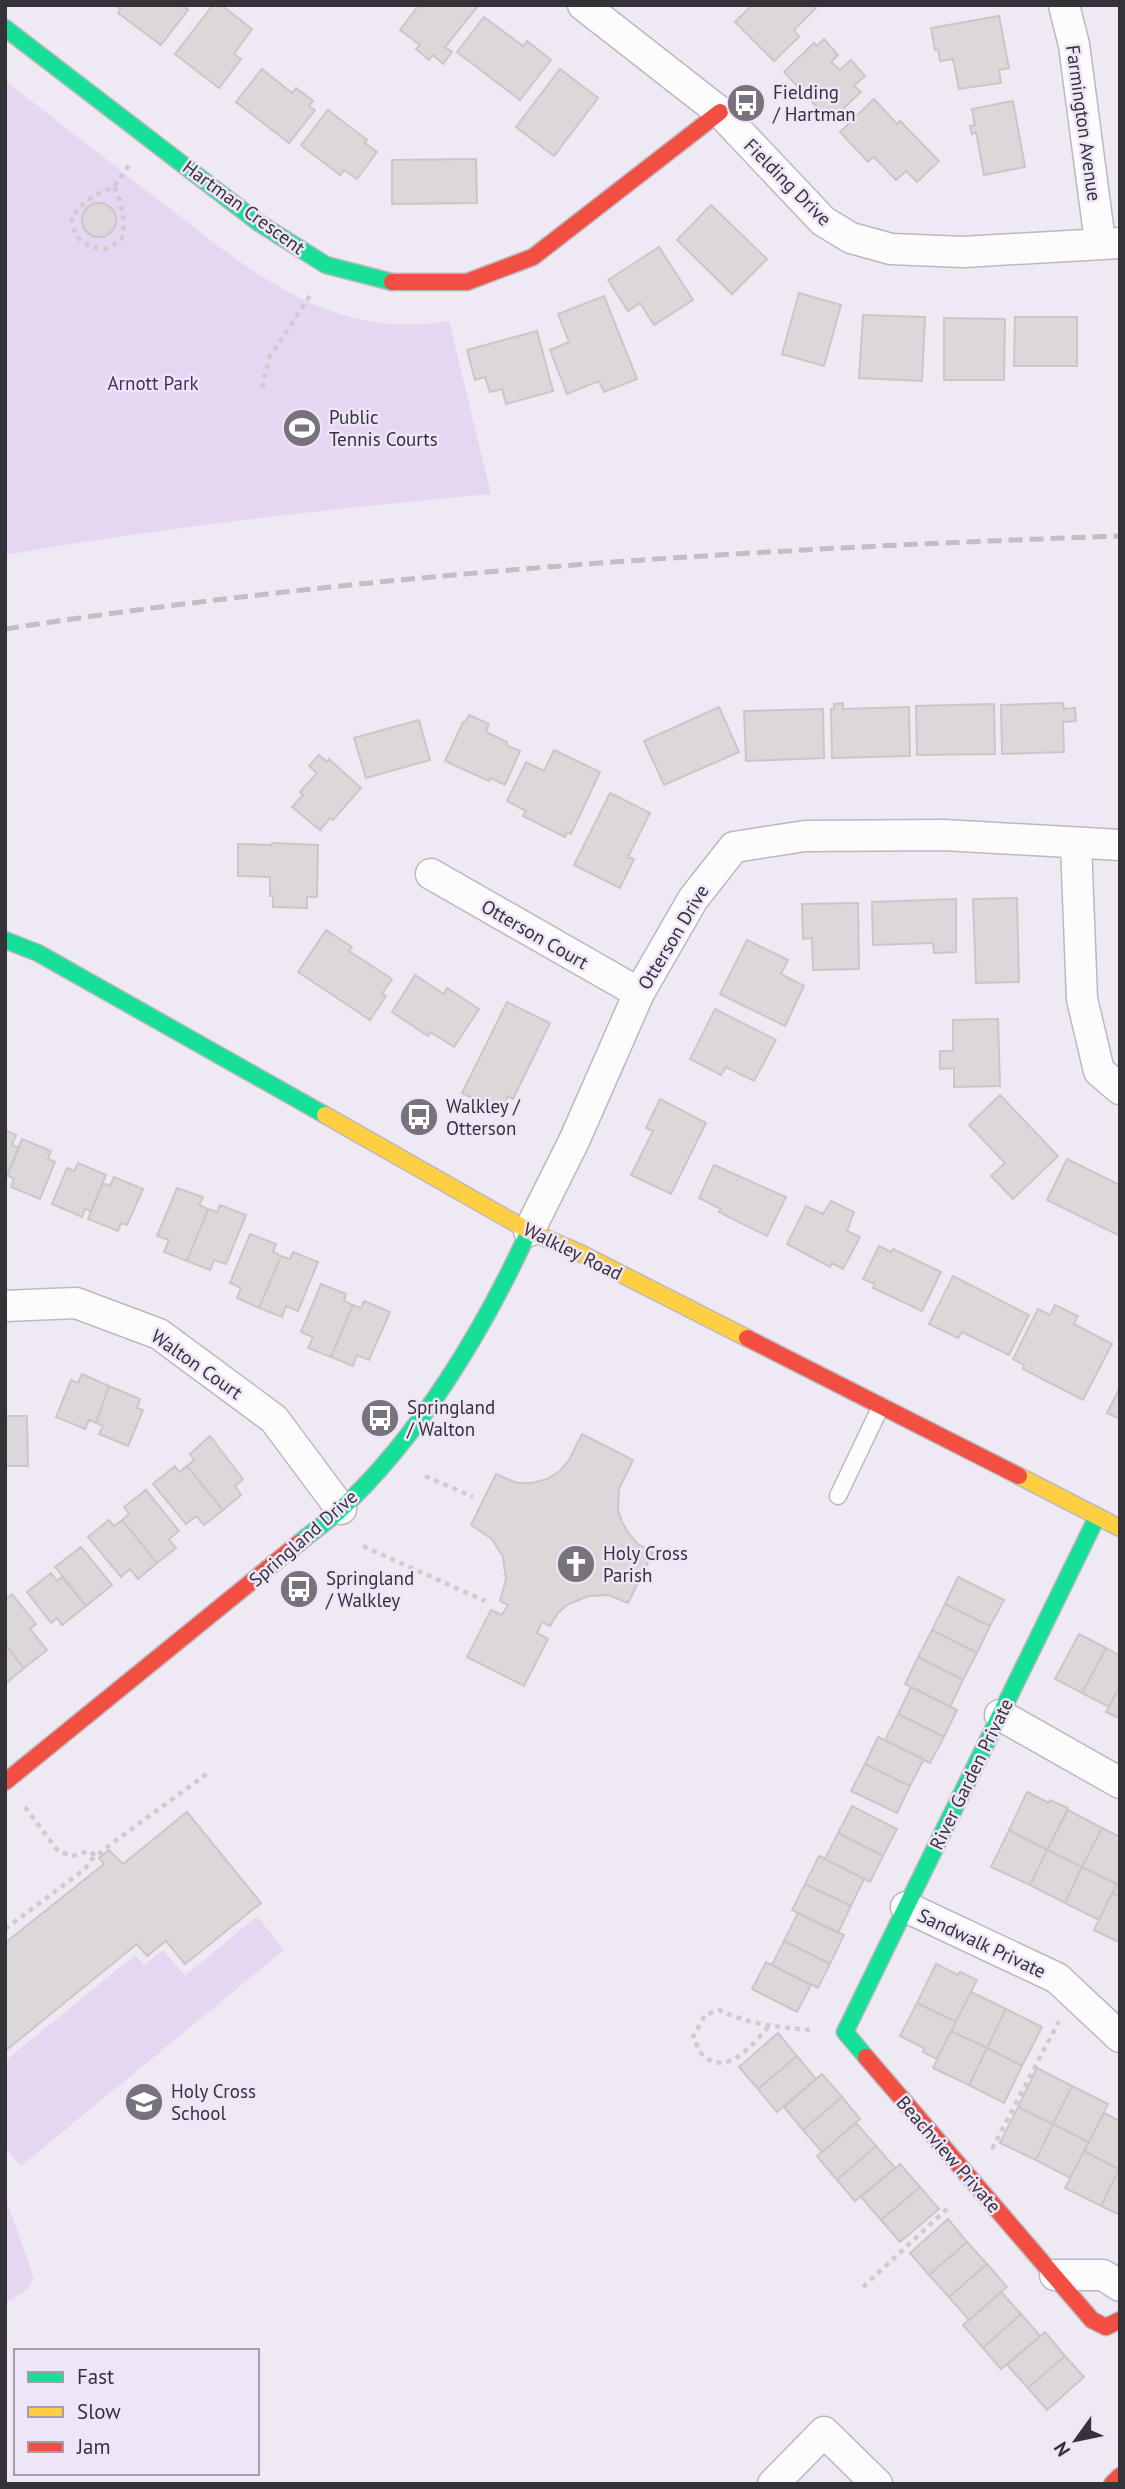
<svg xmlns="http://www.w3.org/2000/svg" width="1125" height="2489" viewBox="0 0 1125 2489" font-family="'PT Sans',sans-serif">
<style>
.green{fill:#e5d7f1}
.building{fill:#dcd7d9;stroke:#cbc6c7;stroke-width:2}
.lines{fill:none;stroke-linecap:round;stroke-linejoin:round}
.lane-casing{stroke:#bcb8c0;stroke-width:19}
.street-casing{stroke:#bcb8c0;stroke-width:33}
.fast-casing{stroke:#bcb8c0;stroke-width:19}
.slow-casing{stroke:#bcb8c0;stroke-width:19}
.jam-casing{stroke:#bcb8c0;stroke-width:19}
.path{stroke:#cfccd1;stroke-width:4.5;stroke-dasharray:5 5;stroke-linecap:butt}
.lane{stroke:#fdfcfd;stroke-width:16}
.street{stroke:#fdfcfd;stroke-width:30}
.fast{stroke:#16e098;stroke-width:16}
.slow{stroke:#ffcf43;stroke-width:16}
.jam{stroke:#f24e42;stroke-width:16}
.rail{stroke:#c1bfc3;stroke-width:5;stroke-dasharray:14 7;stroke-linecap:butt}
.labels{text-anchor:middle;stroke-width:5;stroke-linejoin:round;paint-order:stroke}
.poi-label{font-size:19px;fill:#36323a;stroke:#efe5f8;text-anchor:start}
.street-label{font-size:19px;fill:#36323a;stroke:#efe5f8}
.park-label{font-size:19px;fill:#4d2a64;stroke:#efe5f8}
</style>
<rect width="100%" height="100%" fill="#efe9f4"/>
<path class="green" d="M5 81C56 120 106 159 156 198 245 266 327 342 449 321L491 494C328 509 166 527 5 555Z
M257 1916 284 1950 21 2166 5 2147V2061L135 1955 144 1965 163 1950 185 1976Z
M7 2202 34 2278 28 2289 5 2303V2211Z"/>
<path class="building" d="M116 5H182L188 10 161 45 118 13 120 9Z
M213 5H221L252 29 234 54 241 59 219 88 175 54Z
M419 5 478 6 445 47 452 52 443 64 433 55 429 60 416 49 420 45 400 30Z
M752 5H813L816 8 794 30 799 37 774 61 735 22Z
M999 16 1009 68 999 70 1001 83 959 89 953 59 940 61 938 49 935 50 931 28Z
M484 17 523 46 527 41 551 60 520 100 457 52Z
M824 39 838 55 831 62 840 70 851 60 865 76 854 86 861 92 830 121 784 72 814 43 817 46Z
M262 69 292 93 296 88 313 101 309 106 315 110 289 143 236 102Z
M560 69 598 98 554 156 516 127Z
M874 99 897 124 900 121 939 161 917 182 906 171 896 180 874 157 868 162 840 132Z
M1013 101 1025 167 984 175 976 132 972 134 970 126 975 125 972 109Z
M328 110 367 140 365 143 377 152 357 179 344 170 340 175 301 145Z
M476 159 477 203 392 204V160Z
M82 220a17 17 0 1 1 34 0a17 17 0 1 1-34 0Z
M711 205 767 259 732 294 677 240Z
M659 247 693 300 654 325 640 303 628 311 608 280Z
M799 293 841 305 824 366 782 354Z
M604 296 637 379 604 392 599 381 567 394 550 350 569 342 558 314Z
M863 315 925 317 922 381 859 378Z
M1015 317H1077V366H1014Z
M944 318 1005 319 1004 380H944Z
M537 331 553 391 506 404 502 389 490 392 485 377 475 380 467 350Z
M843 703V709L909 707 910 756 832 758 831 709H834V704Z
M1063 703 1064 709 1075 708 1076 721 1063 722 1064 752 1002 754 1001 705Z
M994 704 995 754 917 755 916 706Z
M719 707 739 752 664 785 644 741Z
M823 709 824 758 746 761 744 711Z
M469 715 489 724 486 732 507 742 506 745 520 751 505 785 491 778 489 781 445 761 463 722 465 723Z
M419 720 430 760 366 778 354 738Z
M554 750 600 772 571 834 567 832 565 837 523 816 526 811 507 801 526 762 544 771Z
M319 755 327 762 329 759 361 788 333 820 330 818 320 830 292 807 303 795 300 792 317 773 309 766Z
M610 793 650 813 628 857 634 859 620 888 574 865Z
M272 843 318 845 317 897H307V908L273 907V896H270V877L238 876V844L272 845Z
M1017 898 1019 982 976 983 973 899Z
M956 899V952L934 953 933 943 873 945 872 902Z
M858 903 859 969 813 970 812 938 803 939 802 904Z
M326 930 352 947 349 951 392 979 382 994 386 996 370 1020 298 972Z
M747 940 788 960 781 974 804 986 785 1026 720 994Z
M415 975 444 994 447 988 479 1009 454 1047 430 1032 428 1036 392 1012Z
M507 1002 550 1023 513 1099 508 1096 501 1112 462 1093Z
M715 1009 776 1040 754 1081 726 1067 721 1075 690 1059Z
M998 1019 1000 1086 954 1087V1068L940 1069V1051H953V1020Z
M1000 1095 1058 1156 1013 1199 991 1176 1005 1163 969 1125Z
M660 1099 706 1123 671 1194 631 1175 653 1131 646 1128Z
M5 1130 16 1135 12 1145 19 1148 5 1180Z
M22 1139 51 1151 48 1159 55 1162 40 1199 11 1187 14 1179 7 1175Z
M1067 1159 1120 1185V1236L1047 1200Z
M78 1163 106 1175 91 1211 85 1209 82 1217 52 1204 67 1168 74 1171Z
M714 1165 786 1197 767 1236 719 1212 721 1209 699 1198Z
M114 1177 143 1189 127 1225 121 1223 118 1231 88 1219 103 1183 110 1186Z
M177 1188 203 1197 199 1205 208 1209 187 1261 164 1252 169 1240 157 1236Z
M831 1201 854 1212 847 1231 860 1237 843 1269 832 1263 830 1267 787 1244 806 1206 823 1214Z
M220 1205 246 1215 226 1264 214 1260 210 1270 187 1261 208 1209 217 1212Z
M250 1234 276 1244 273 1252 281 1256 259 1308 237 1298 241 1288 230 1283Z
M879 1246 891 1252 893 1249 941 1272 922 1311 873 1288 875 1284 863 1279Z
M293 1252 318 1262 298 1311 286 1306 282 1317 259 1308 281 1256 290 1259Z
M953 1276 1029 1315 1009 1355 962 1332 958 1338 929 1324Z
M321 1284 346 1294 344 1301 353 1305 331 1357 308 1348 313 1337 301 1332Z
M364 1301 390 1312 369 1360 357 1355 353 1366 331 1357 353 1305 361 1308Z
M1055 1305 1078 1316 1074 1324 1112 1344 1083 1400 1023 1369 1024 1365 1013 1359 1038 1309 1050 1315Z
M82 1374 109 1386 96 1423 89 1420 85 1429 56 1417 71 1380 78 1383Z
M109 1386 140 1399 137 1408 143 1410 128 1446 99 1434 103 1426 96 1423Z
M1120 1387V1419L1107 1413Z
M5 1416H27L28 1466H5Z
M582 1434 633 1460 619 1489 618 1510 622 1522 629 1534 638 1544 653 1553 628 1603 608 1595 588 1596 567 1605 558 1613 550 1626 542 1622 537 1633 548 1639 524 1686 467 1657 491 1610 502 1615 508 1605 500 1601 506 1579 503 1557 492 1539 471 1525 496 1474 517 1483H532L547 1479 560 1471 569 1460Z
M210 1436 243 1479 235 1486 241 1495 223 1510 187 1466 194 1460 190 1454Z
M175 1466 179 1472 187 1466 223 1510 204 1525 196 1516 186 1524 153 1484Z
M146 1490 179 1531 169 1539 176 1548 157 1563 122 1520 129 1514 124 1507Z
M109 1520 114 1526 122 1520 157 1563 138 1579 130 1569 121 1577 88 1537Z
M81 1547 112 1585 86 1606 55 1567Z
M51 1573 57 1581 62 1577 86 1606 62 1625 57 1618 51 1623 27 1592Z
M958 1577 1004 1600 990 1626 945 1604Z
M12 1594 36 1624 30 1629 47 1650 24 1668 5 1644V1599Z
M945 1604 990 1626 977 1653 932 1630Z
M932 1630 977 1653 963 1680 918 1657Z
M1079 1634 1106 1648 1082 1693 1055 1679Z
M5 1644 24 1668 5 1684Z
M1106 1648 1120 1656V1686L1109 1707 1082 1693Z
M918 1657 963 1680 950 1707 905 1684Z
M1120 1686V1719L1106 1712Z
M911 1687 957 1710 944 1737 898 1714Z
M898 1714 944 1737 930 1763 885 1740Z
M878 1737 924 1759 910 1786 865 1764Z
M865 1764 910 1786 897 1813 851 1791Z
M1027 1792 1049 1803 1050 1800 1068 1808 1047 1850 1009 1830Z
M852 1806 897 1829 883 1856 838 1833Z
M1068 1810 1102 1828 1082 1867 1047 1850Z
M187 1812 261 1903 185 1964 166 1941 147 1956 137 1944 5 2051V1943L104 1864 99 1858 109 1850 123 1864Z
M1102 1828 1120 1837V1879L1117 1884 1082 1867Z
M1009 1830 1047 1850 1030 1885 991 1867Z
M838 1833 883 1856 870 1882 825 1859Z
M1047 1850 1082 1867 1065 1903 1030 1885Z
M819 1856 864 1879 851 1906 805 1884Z
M1082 1867 1117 1884 1099 1920 1065 1903Z
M1120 1879V1897L1112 1893Z
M805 1884 851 1906 838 1933 792 1910Z
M1112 1893 1120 1897V1943L1094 1930Z
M798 1913 844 1935 830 1964 784 1941Z
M784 1941 830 1964 818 1988 772 1965Z
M766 1962 811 1985 797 2012 752 1989Z
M936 1964 958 1975 960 1972 977 1980 956 2022 917 2003Z
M971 1992 1006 2009 987 2048 951 2031Z
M917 2003 956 2022 937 2059 923 2052 924 2048 900 2036Z
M1006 2009 1042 2027 1022 2066 987 2048Z
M951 2031 987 2048 969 2085 933 2068Z
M778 2033 797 2056 758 2089 739 2067Z
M987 2048 1022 2066 1004 2103 969 2085Z
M797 2056 816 2079 777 2112 758 2089Z
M1037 2068 1072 2086 1053 2124 1018 2107Z
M822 2074 842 2097 803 2130 784 2107Z
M1072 2086 1108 2104 1089 2142 1053 2124Z
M842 2097 860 2119 822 2152 803 2130Z
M1018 2107 1053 2124 1036 2160 1000 2143Z
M1104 2113 1120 2121 1119 2169 1084 2151Z
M856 2123 876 2146 837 2180 817 2156Z
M1053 2124 1089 2142 1070 2178 1036 2160Z
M876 2146 895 2168 855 2201 837 2180Z
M1084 2151 1119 2169 1101 2206 1065 2188Z
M900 2164 920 2187 881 2220 861 2197Z
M1119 2169H1120V2215L1101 2206Z
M920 2187 939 2209 900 2242 881 2220Z
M948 2219 967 2242 929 2275 910 2253Z
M967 2242 987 2264 949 2297 929 2275Z
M987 2264 1007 2287 969 2320 949 2297Z
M1001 2292 1021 2314 983 2348 963 2325Z
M1021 2314 1040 2336 1001 2369 983 2348Z
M1045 2332 1065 2356 1028 2388 1007 2365Z
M1065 2356 1084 2377 1047 2410 1028 2388Z"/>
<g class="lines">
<g class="lane-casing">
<path id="lane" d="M838 1496 881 1406"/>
</g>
<g class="street-casing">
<path id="street" d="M583 5 720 112 823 221 851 238 891 249 963 252 1120 243
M1064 5 1074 45 1100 242
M1076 844 1082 999 1099 1071 1120 1089
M431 874 639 993
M529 1231 574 1141 639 993 693 899 734 847 805 836 944 835 1120 845
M5 1306 76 1303 159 1334 274 1419 341 1509
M1000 1715 1120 1783
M906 1907 1057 1978 1120 2037
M1055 2275H1103L1120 2286
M773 2484 824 2432 877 2484"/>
</g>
<g class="fast-casing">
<path id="fast" d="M5 28 259 223 326 265 392 282
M5 940 38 953 325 1115
M299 1543C312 1532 327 1522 340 1510 420 1436 484 1329 529 1231
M866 2057 845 2032 1097 1517"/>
</g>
<g class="slow-casing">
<path id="slow" d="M325 1115 529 1231 580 1253 747 1338
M1019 1476 1120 1528"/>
</g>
<g class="jam-casing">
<path id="jam" d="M392 282H467L533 257 720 112
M747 1338 1019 1476
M5 1782 299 1543
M866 2057 1092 2320 1106 2327 1120 2320
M1112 2484 1120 2476"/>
</g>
<path class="path" d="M114 187C123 205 125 219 122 239L106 249 90 247 76 236 71 218 82 205 95 195 114 187 130 164
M262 388 269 358 311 294
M425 1476 473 1497
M363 1546 485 1601
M25 1807 58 1851 72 1856 89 1851 96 1856
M5 1929 85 1869 91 1860 111 1844 208 1773
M768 2027C754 2043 728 2077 704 2056 699 2052 696 2043 693 2037L705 2015 719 2010C750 2025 779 2027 812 2030
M992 2149 1059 2021
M863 2287 950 2206"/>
<use href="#lane" class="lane"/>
<use href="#street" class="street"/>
<use href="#fast" class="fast"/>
<use href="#slow" class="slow"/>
<use href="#jam" class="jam"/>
<path class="rail" d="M5 629C374 572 747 549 1120 536"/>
</g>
<defs>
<g id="bus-disc" transform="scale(2.0125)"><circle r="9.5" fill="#77727b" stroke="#efe5f8"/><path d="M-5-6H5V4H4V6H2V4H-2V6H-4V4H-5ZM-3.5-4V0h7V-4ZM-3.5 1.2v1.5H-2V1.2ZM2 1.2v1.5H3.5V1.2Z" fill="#fff"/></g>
<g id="stadium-disc" transform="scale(2.0125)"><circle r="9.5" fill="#77727b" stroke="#efe5f8"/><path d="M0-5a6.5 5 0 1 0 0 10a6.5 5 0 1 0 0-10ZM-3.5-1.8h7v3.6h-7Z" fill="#fff"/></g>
<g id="church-disc" transform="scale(2.0125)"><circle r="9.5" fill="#77727b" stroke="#efe5f8"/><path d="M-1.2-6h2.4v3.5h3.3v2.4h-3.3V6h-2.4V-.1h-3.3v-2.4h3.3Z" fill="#fff"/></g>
<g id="school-disc" transform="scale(2.0125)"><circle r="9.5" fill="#77727b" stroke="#efe5f8"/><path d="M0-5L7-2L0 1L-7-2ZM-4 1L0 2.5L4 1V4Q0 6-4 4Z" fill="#fff"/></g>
</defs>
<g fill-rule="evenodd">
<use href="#bus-disc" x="746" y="103"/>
<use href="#stadium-disc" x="302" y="428"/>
<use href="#bus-disc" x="419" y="1117"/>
<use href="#bus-disc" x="380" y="1418"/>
<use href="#church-disc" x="576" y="1564"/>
<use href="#bus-disc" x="299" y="1589"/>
<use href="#school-disc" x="144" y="2102"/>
</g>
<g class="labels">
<g class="poi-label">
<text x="773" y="99">Fielding<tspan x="773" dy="22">/ Hartman</tspan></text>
<text x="329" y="424">Public<tspan x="329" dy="22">Tennis Courts</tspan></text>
<text x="446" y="1113">Walkley /<tspan x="446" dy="22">Otterson</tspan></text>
<text x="407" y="1414">Springland<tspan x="407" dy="22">/ Walton</tspan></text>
<text x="603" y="1560">Holy Cross<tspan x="603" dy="22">Parish</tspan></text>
<text x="326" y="1585">Springland<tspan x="326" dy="22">/ Walkley</tspan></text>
<text x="171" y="2098">Holy Cross<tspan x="171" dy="22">School</tspan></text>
</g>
<g class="street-label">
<text transform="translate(1084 123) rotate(82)" y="7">Farmington Avenue</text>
<text transform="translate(788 182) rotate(45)" y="7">Fielding Drive</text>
<text transform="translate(244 207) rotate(36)" y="7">Hartman Crescent</text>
<text transform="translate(535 934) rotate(30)" y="7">Otterson Court</text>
<text transform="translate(673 937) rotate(-59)" y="7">Otterson Drive</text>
<text transform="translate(573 1251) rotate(26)" y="7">Walkley Road</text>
<text transform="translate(197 1364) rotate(35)" y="7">Walton Court</text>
<text transform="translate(303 1538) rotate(-41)" y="7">Springland Drive</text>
<text transform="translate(971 1774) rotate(-64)" y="7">River Garden Private</text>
<text transform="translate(982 1943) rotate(25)" y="7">Sandwalk Private</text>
<text transform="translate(949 2154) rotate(49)" y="7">Beachview Private</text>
</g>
<g class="park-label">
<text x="153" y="390">Arnott Park</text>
</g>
</g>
<rect width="1125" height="2489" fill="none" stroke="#36323a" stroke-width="14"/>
<rect x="14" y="2349" width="245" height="126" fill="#efe5f8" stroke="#a59dac" stroke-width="2"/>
<rect x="28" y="2372" width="35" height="10" fill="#16e098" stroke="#a59dac" stroke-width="2"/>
<text x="77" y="2384" font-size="21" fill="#36323a">Fast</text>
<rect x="28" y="2407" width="35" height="10" fill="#ffcf43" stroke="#a59dac" stroke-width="2"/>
<text x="77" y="2419" font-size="21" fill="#36323a">Slow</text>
<rect x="28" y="2442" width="35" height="10" fill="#f24e42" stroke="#a59dac" stroke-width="2"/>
<text x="77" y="2454" font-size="21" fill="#36323a">Jam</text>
<g transform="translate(1076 2440) rotate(237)" stroke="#efe5f8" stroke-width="5" paint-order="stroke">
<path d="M0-5L12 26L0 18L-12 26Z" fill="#36323a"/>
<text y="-10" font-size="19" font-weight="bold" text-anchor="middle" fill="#36323a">N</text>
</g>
</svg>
